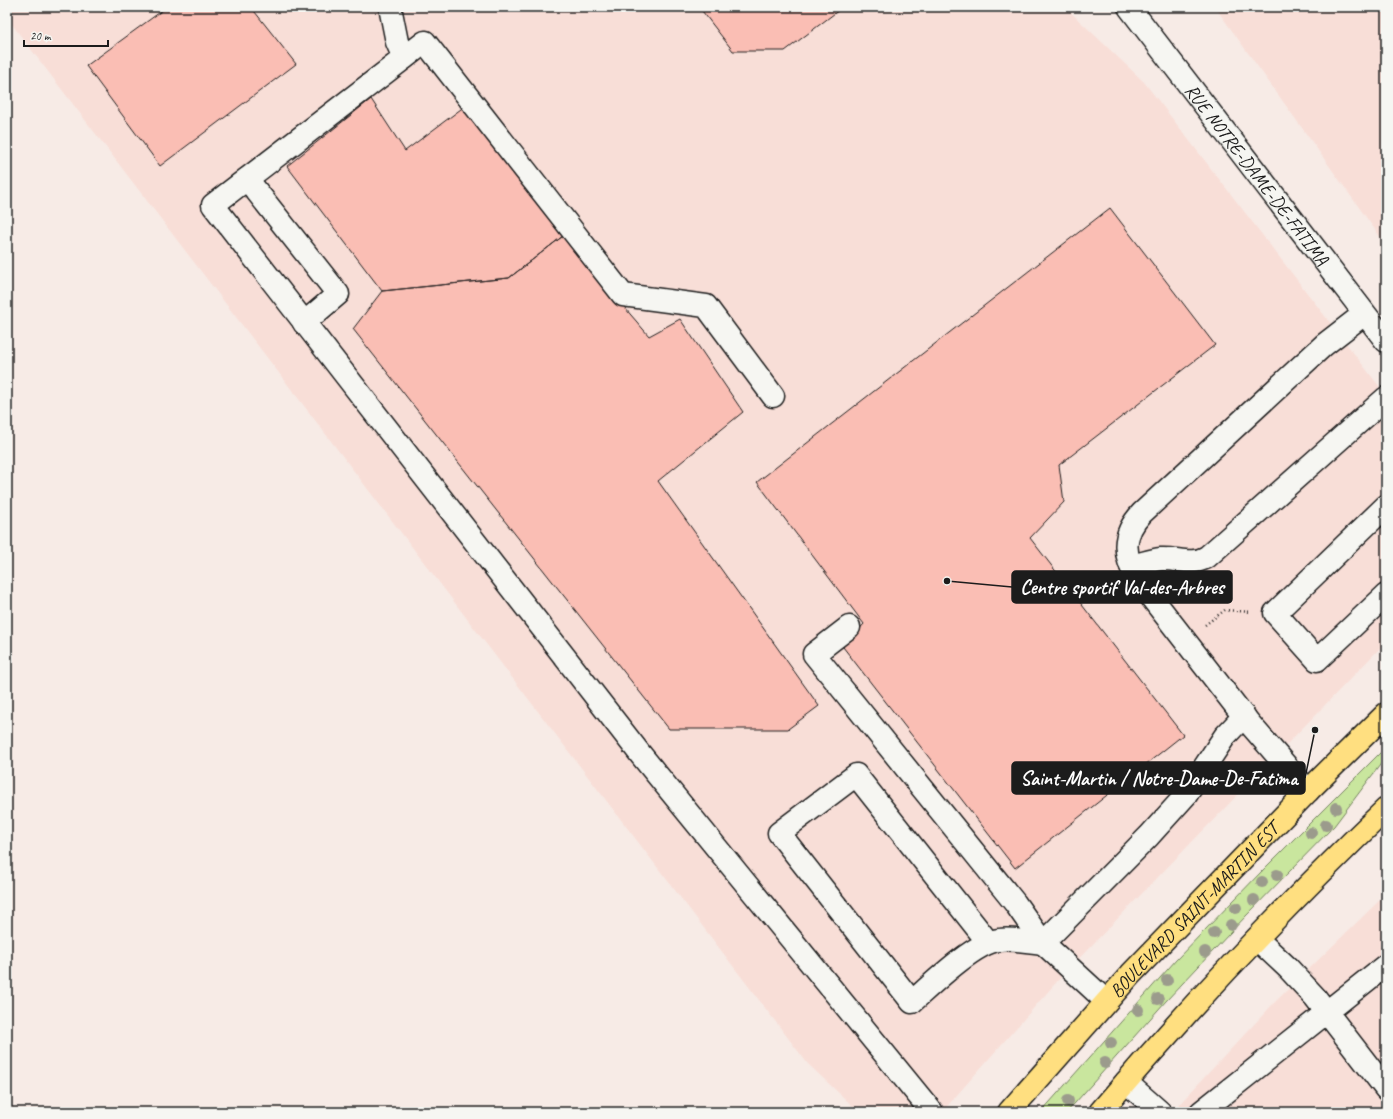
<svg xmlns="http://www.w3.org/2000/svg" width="1393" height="1119" viewBox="0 0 1393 1119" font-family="Caveat,sans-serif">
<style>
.built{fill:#f8ded7}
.green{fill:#c9e69e;stroke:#72815d}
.building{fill:#fabeb4;stroke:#1c1c1c}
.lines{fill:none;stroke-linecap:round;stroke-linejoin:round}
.minor-casing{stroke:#1c1c1c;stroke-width:25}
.major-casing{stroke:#1c1c1c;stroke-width:25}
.path{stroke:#1c1c1c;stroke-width:2.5;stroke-dasharray:1 3;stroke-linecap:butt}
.minor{stroke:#f6f6f2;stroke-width:22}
.major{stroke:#ffdf80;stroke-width:22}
.tree{fill:#9b9b8c}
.labels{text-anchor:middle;stroke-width:3;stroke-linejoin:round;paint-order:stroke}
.street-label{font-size:19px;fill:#1c1c1c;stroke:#f6f6f2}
.leader{fill:none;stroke:#1c1c1c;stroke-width:1.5}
.callout-dot{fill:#1c1c1c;stroke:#f6f6f2;stroke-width:1.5}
.callout{fill:#1c1c1c;stroke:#1c1c1c;stroke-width:1.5}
.callout-label{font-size:20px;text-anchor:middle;font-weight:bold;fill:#fff}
</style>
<rect width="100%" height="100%" fill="#f7ebe6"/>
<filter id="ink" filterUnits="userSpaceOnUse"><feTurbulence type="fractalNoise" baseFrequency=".025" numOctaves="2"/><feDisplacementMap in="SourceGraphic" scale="8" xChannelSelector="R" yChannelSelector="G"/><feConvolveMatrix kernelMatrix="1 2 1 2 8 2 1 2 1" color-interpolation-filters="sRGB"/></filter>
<g filter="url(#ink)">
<path class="built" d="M7 7H1065L1144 82 1386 395V642L1061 977 942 1112H859L808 1064 7 18Z
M1215 7H1386V245Z
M1386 894V1112H1172L1274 1003Z"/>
<path class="green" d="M1386 747V757L1334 826 1246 916 1166 1001 1067 1112H1041L1176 960 1262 871Z"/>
<path class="building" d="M167 7H251L296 64 160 166 86 66Z
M699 7H843L785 51H733Z
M371 99 405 151 465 106 563 236 509 278 382 291 287 166Z
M1110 208 1215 345 1059 465 1064 502 1030 538 1183 735 1015 868 843 647 864 624 757 482Z
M563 236 649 336 680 319 743 412 658 481 819 706 788 729H669L353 329 382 291 509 278Z"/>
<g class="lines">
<g class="minor-casing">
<g id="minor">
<path d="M390 7 397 42 404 58"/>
<path id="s1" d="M1129 7 1386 341"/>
<path d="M247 179 338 294 304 323"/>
<path d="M773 396 706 306 623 295 425 42 213 205 641 755 932 1112"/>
<path d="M1386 506 1275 613 1317 660 1386 595"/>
<path d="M1131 566C1141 564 1151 560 1161 559 1178 558 1191 566 1207 557L1386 398"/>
<path d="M849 627 814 654 1015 903 1043 943"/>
<path d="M1308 791 1249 723 1138 580C1123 555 1121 535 1142 513L1324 345 1364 314"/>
<path d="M1257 939 1288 968 1315 997 1386 1089"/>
<path d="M988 942 856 775 779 833 912 1002C931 985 975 942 999 940 1013 938 1029 942 1043 943"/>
<path d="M1106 1001 1043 943 1149 836 1186 795 1225 736 1244 716"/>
<path d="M1126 1082 1160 1112"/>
<path d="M1201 1112 1386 965"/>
</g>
</g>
<g class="major-casing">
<g id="major">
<path id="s2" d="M1009 1112 1131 974 1308 791 1386 714"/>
<path d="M1100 1112C1190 1006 1286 905 1386 809"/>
</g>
</g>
<path class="path" d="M1205 625 1225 610 1251 612"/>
<use href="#minor" class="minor"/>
<use href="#major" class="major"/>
</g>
<g class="tree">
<circle cx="1336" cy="808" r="6"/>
<circle cx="1326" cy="825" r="6"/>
<circle cx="1311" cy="833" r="6"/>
<circle cx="1277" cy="875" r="6"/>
<circle cx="1262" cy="882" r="6"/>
<circle cx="1254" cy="900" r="6"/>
<circle cx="1236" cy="908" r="6"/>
<circle cx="1231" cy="925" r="6"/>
<circle cx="1214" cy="933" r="6"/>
<circle cx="1205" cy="952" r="6"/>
<circle cx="1167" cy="980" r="6"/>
<circle cx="1158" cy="999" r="6"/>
<circle cx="1138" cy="1010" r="6"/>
<circle cx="1111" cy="1043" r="6"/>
<circle cx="1105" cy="1063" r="6"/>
<circle cx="1068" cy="1101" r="6"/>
</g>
</g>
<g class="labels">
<g class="street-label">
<text dy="7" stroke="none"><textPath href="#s1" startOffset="211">RUE NOTRE-DAME-DE-FATIMA</textPath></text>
<text dy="7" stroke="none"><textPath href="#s2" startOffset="274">BOULEVARD SAINT-MARTIN EST</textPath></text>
</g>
</g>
<path class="leader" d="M947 581L1012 587M1315 730L1305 778"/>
<g class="callout-dot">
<circle cx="947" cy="581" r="4"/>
<circle cx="1315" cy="730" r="4"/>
</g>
<g class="callout">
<rect x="1012" y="571" width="220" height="32" rx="4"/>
<rect x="1012" y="762" width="293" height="32" rx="4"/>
</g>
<g class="callout-label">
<text x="1122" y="594">Centre sportif Val-des-Arbres</text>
<text x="1159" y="785">Saint-Martin / Notre-Dame-De-Fatima</text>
</g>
<rect width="1393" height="1119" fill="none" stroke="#f6f6f2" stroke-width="24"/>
<rect x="12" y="12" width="1369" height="1095" fill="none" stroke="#1c1c1c" stroke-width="1.5" filter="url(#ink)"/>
<path d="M24 40v6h84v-6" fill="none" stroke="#1c1c1c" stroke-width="2"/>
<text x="30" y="40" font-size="12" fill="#1c1c1c" stroke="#f6f6f2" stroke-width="3" paint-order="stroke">20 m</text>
</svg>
